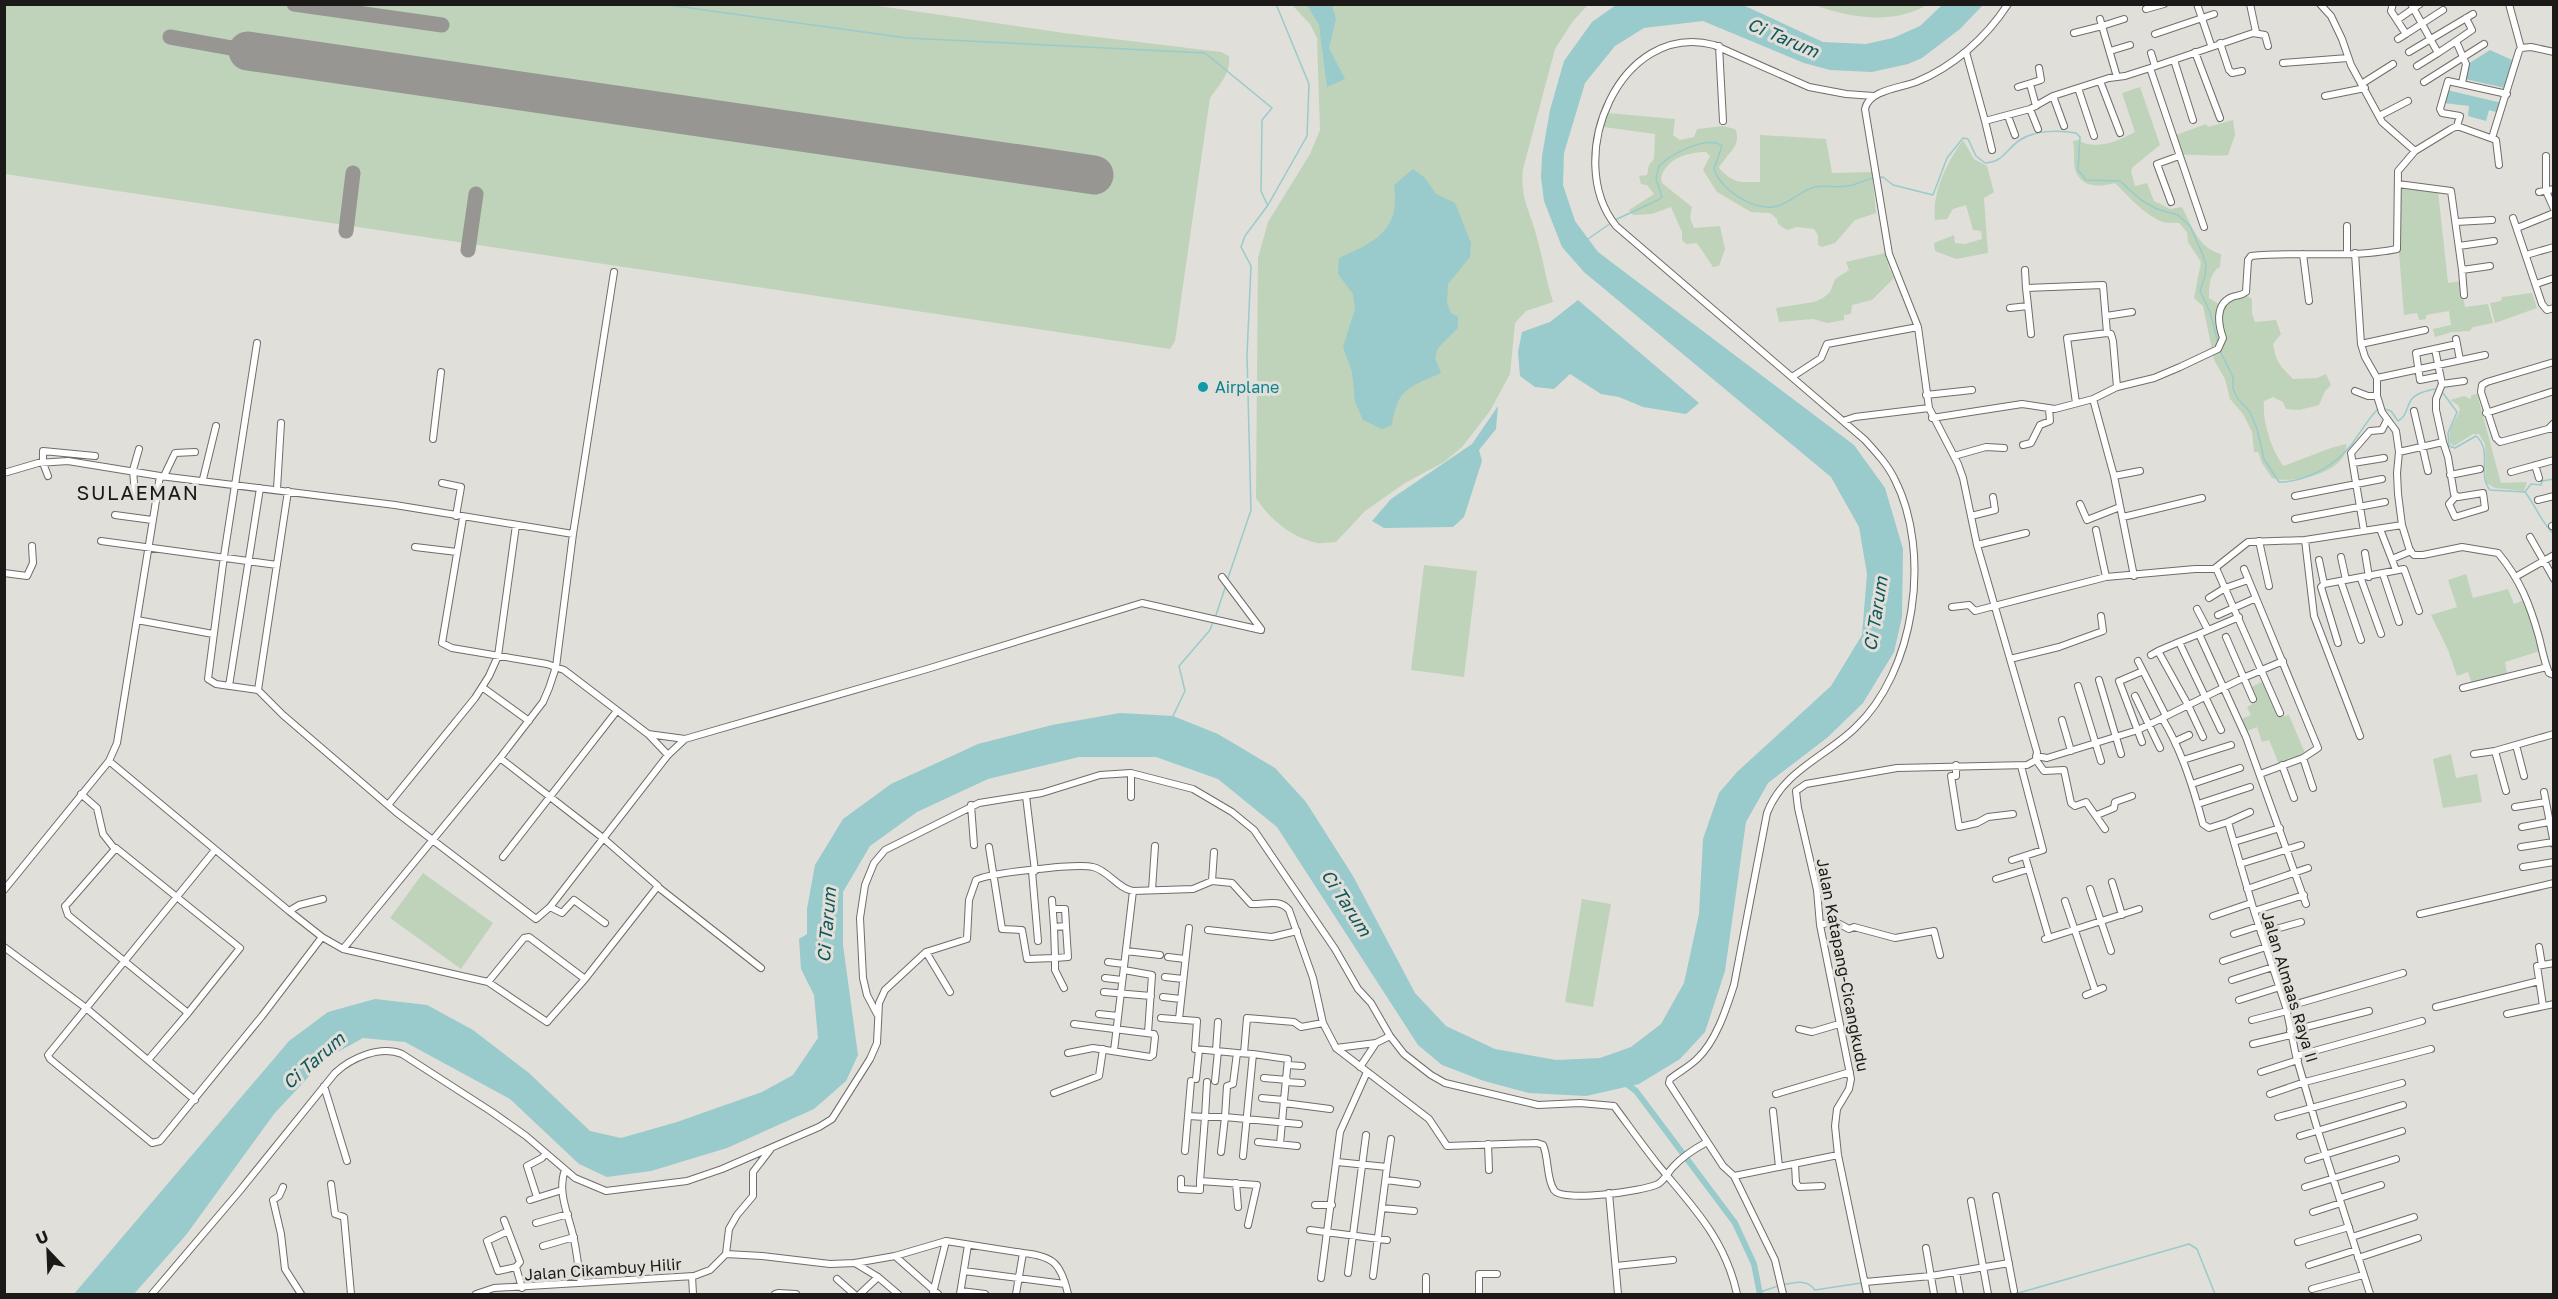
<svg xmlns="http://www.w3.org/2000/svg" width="2558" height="1299" viewBox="0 0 2558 1299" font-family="'Golos Text',sans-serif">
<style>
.green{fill:#bfd3ba}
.water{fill:#99cacc}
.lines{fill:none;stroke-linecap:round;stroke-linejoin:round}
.stream{stroke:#99cacc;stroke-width:1.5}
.canal{stroke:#99cacc;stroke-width:6}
.taxiway{stroke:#989692;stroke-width:15}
.runway{stroke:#989692;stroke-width:39}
.minor-casing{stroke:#706d68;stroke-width:8}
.minor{stroke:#fff;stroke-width:6}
.culture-dot{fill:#0f9aa8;stroke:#e1dfd9;stroke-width:2}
.labels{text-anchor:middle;stroke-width:6;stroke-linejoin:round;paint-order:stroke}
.culture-label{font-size:16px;fill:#0d838f;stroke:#e1dfd9;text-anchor:start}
.street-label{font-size:16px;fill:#1b1a18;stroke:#e1dfd9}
.water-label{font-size:18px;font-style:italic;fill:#11575a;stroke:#e1dfd9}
.quarter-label{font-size:20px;letter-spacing:1.5px;fill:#1b1a18;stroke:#e1dfd9}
</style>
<rect width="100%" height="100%" fill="#e1dfd9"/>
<path class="green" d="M5 4 872 5 1064 33 1221 52 1229 56C1231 73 1220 84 1210 98L1175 341 1170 349 5 174Z
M1292 5H1588L1573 21 1555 49 1523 169C1520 200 1530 210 1537 238 1543 259 1546 281 1553 302L1526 311 1515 323 1510 374 1490 411 1462 447 1444 462 1405 483 1365 511 1336 542C1330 542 1322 544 1317 543 1292 538 1269 519 1256 498L1258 258 1268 222 1310 154 1320 130 1317 38 1310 24Z
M1814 5H1927C1892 25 1851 18 1814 5Z
M2140 87 2160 145 2133 167 2131 171 2135 186 2147 183 2154 201 2170 209 2182 207C2192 226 2198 248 2221 254L2220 267C2209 273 2209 287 2209 298L2220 305 2246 295 2252 299V313L2255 322 2276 320 2281 334 2273 344C2276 362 2280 366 2293 379L2317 378 2326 374 2331 385 2325 391 2319 405 2299 410 2286 409 2283 402 2273 397 2264 401C2262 422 2271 448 2283 466L2331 448 2346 444C2350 472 2292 485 2272 478L2262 463 2258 452H2254L2252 432 2243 414 2230 399 2225 379 2214 360 2203 306 2194 298 2201 262 2188 242 2187 232 2179 223C2173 222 2167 224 2160 221 2143 213 2128 196 2115 183 2100 187 2081 189 2075 169 2073 160 2075 150 2073 141L2078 140C2094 151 2119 141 2135 132L2122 93Z
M1608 113 1675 119 1673 135 1680 140 1694 137 1697 129 1723 126 1735 129C1743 146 1726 154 1719 168 1734 184 1739 182 1760 182V135L1826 139 1832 173 1872 172 1876 213 1855 220 1835 243 1822 247 1818 245V235L1814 229 1797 227 1787 230 1778 224 1777 219 1770 213 1751 212 1717 192 1703 170 1710 156 1706 152C1689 152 1666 158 1661 178L1662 183 1692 207 1690 218 1694 228 1720 226 1725 249 1719 266 1713 267 1697 243 1686 244 1682 240V232L1671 207 1652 214 1633 215 1629 210 1654 194 1647 185 1641 184 1639 176 1647 175 1649 165 1654 159 1655 134 1604 127Z
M2233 120 2235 135 2228 155C2212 157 2198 154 2182 155L2176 135 2206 124 2208 127Z
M1963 140 1974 159 1987 166 1994 192 1984 198 1988 253 1956 259 1935 251 1934 243 1954 235 1955 243 1965 244 1982 239 1981 231 1973 230 1966 205 1953 209 1947 219 1935 220C1932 191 1947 163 1963 140Z
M2399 188 2438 191 2448 283 2460 281 2465 307 2488 304 2493 323 2473 327 2470 331 2452 332 2435 337 2433 329 2451 325 2449 311 2426 315V319L2419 320 2417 313 2404 315 2399 253Z
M1885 253 1889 268 1894 278 1872 300 1852 305 1851 314 1844 315V320L1827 323 1813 319 1779 322 1776 308 1814 302 1823 298 1830 292 1835 279 1849 270 1846 262Z
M2532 293 2537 308 2495 323 2490 303 2501 301 2502 297Z
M2477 394 2501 483 2527 482 2524 491 2495 488 2486 483 2485 444 2479 434H2473L2454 446 2450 443C2447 428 2455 422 2460 410L2458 405 2450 400 2464 396 2471 399V395Z
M1424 565 1477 571 1464 677 1411 670Z
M2466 574 2473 598 2508 589 2514 604 2524 600 2540 651 2505 662 2507 674 2472 684 2468 672 2457 676 2448 650 2431 615 2457 607 2448 580Z
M2264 681 2280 717 2289 715 2305 753 2279 764 2269 740 2262 742 2257 727 2247 731 2242 719 2251 715 2247 707 2256 702 2249 688Z
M2451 754 2456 778 2477 774 2482 802 2443 808 2433 759Z
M423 873 493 923 461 969 390 918Z
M1582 899 1611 904 1593 1007 1565 1002Z"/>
<path class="water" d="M1307 5H1332L1336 19 1329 48 1345 79 1327 87 1319 25Z
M1616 5H1743L1823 42 1866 44 1893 38 1920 26 1942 5H1983L1960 29 1922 58 1908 64 1872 72 1830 70 1804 63 1703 21 1644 28 1615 46 1585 83 1564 153 1563 185 1575 221 1598 252 1854 445 1885 488 1903 549 1902 617 1894 652 1863 703 1828 737 1768 783 1746 822 1725 971 1705 1032 1680 1059 1639 1084 1586 1096 1529 1093 1484 1081 1442 1065 1418 1045 1277 827 1218 779 1156 757H1079L988 779 917 812 870 846 843 892V945L858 1055 846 1081 814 1109 727 1148 651 1171 607 1177 579 1164 510 1099 405 1042 363 1038 325 1059 274 1114 186 1235 134 1294H74L289 1041 328 1012 375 999 427 1005 473 1030 529 1073 590 1131 621 1138 677 1122 762 1092 793 1075 818 1038 814 995 801 969 799 939 807 934V909L815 865 843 819 891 784 978 744 1052 725 1120 713 1173 716 1218 734 1275 768 1306 802 1353 876 1415 993 1446 1026 1495 1049 1556 1060 1600 1058 1631 1047 1661 1024 1684 983 1699 914 1703 839 1719 793 1737 772 1831 686 1862 635 1867 574 1859 527 1831 477 1584 272 1562 247 1544 201 1541 177 1542 156 1550 110 1564 61 1592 22Z
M2490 50 2512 60 2505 88 2465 79 2468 64Z
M2447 90 2502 103 2499 113 2489 110 2486 121 2468 116 2469 106 2444 103Z
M1413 169 1425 178 1436 194 1455 203 1471 243 1470 257 1448 284 1447 304 1451 313 1458 317V328L1438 348 1435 358 1441 373C1410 387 1397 388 1392 425L1382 429 1363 420 1355 402 1352 372 1343 347 1355 309 1353 294 1338 274 1339 258C1375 242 1401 230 1394 185Z
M1578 300 1699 403 1686 414 1643 407 1619 397 1601 394 1570 374 1554 389 1535 387 1520 376 1518 352 1522 332 1550 322Z
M1498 406 1496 429 1479 450 1482 461 1464 517 1453 527 1384 528 1372 521 1391 499 1472 444Z"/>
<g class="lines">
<path class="stream" d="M661 4 907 38 1205 53 1272 108 1262 120 1261 191 1267 204
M1879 178 1883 177 1893 185 1933 195 1947 158 1963 138 1968 139 1976 156 1985 163C2004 162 2006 149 2020 140 2035 130 2059 130 2076 133L2080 137 2078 170 2086 180 2120 181 2141 200 2157 209 2178 215 2190 226 2203 255 2206 265 2205 276 2200 291 2210 312 2218 343
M1615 220 1658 200 1662 197 1656 179 1659 166C1671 154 1707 135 1722 146L1714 169C1721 190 1751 209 1773 207 1788 205 1803 189 1815 187 1826 185 1838 188 1848 186 1857 185 1865 179 1874 178
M1588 239 1611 223
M2220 351 2233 377V389L2238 399 2250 412 2257 429 2264 459 2279 482C2307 482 2336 465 2352 444 2360 433 2368 419 2377 410
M2443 393 2457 412 2448 433 2449 446 2455 448 2476 436C2493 450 2477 475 2490 490L2525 492C2536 506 2542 524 2554 534
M2382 408 2391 411 2398 421C2407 416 2406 408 2411 400 2416 393 2426 391 2434 389L2438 391
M2525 492 2531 484 2541 485 2542 481 2554 479
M1227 581 1251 510 1247 355 1251 266 1241 247 1245 236 1268 205 1307 136 1309 84 1276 4
M1215 618 1226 585
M1173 716 1185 691 1179 666 1210 630 1213 622
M1782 1285C1795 1282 1807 1279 1815 1290L1861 1283 1864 1294
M1760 1292 1778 1286
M2015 1294 2189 1244 2197 1249 2215 1294"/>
<path class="canal" d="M1623 1081 1636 1091 1735 1223 1754 1264 1760 1294"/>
<path class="taxiway" d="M294 4 442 25
M170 37 248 51
M346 231 353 173
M468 250 476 194"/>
<path class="runway" d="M248 51 1094 175"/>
<g class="minor-casing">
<path id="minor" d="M2197 4 2211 45
M2250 4 2256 32
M2320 4 2331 16 2342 39 2351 65 2382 122 2415 151
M2393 4 2391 11 2406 34 2443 10
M2411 4 2438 53 2456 41 2466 64 2462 83
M2509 4 2521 48
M2146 9 2164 4
M2397 20 2420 4
M2074 33 2102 26 2100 19
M2155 34 2214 14
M2398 39 2406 34
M2456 41 2472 30 2466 18
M2220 43 2229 70 2232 73 2242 71
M1719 46 1723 121
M2110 51 2130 45
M1966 52 1985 121 2030 109 2053 96 2109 78 2125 76 2150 68 2253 33 2265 35 2268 46
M2195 52 2220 118
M2409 52 2473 14
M2151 53 2155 66
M2174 60 2193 120
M2283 63 2348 58
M2417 66 2438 53
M2150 68 2204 227
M2117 77 2102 26 2124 19
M2100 81 2120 133
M2424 82 2484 44
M2363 83 2393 64
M2030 84 2036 106
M2018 87 2041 80 2039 68
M2078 88 2094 136
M2053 96 2064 126
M2325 96 2365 88
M2030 109 2038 129
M2008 116 2015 135
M2379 116 2408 101
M1985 121 1992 150
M2457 126 2460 116 2442 113 2440 109 2448 81 2507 94
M2492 138 2519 51 2521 48 2531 47 2554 52
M2546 156V191L2554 209
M2398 184 2451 191 2462 270 2464 295
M2539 192 2554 189
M2171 202 2157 164 2179 156
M2513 218 2542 304 2547 310 2554 308
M2456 222 2492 220
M2347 226V254
M2517 228 2554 213
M2459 246 2494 241
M2355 253 2361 344 2365 357 2377 378V396L2382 412 2396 431 2399 452 2397 473 2398 494 2402 525 2410 551 2414 555H2423L2462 547 2498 553C2520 579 2530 605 2539 637 2542 649 2544 661 2549 673L2554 675
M2303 254 2309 301
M2526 255 2554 247
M2025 270 2026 288 2103 285 2107 333 2111 334 2113 341 2117 387 2154 378 2180 367 2218 349 2223 338C2218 324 2215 304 2232 297 2238 295 2241 296 2246 292L2248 260 2251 256C2300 251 2349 259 2397 249L2398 171 2415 151 2451 129 2457 126 2496 140 2499 165
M2462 270 2490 266
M2536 284 2554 278
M2028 306 2031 334
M2010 308 2028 306 2026 288
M2106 316 2132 312
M2456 339 2460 360
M257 343 224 556 208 679 216 684 258 690 283 715 396 812 536 919 550 907 562 913 574 900 605 923
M2361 344 2425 330
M2440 376 2420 380 2416 353 2457 344
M1792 377 1821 358 1827 344 1918 327
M2377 378 2485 355
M2442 384 2464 381
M2355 391 2368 396H2377
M1926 395 1972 390
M2093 399 2114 476 2134 576
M2076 403 2067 338 2107 333
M2414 411 2428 471
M2486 413 2554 391
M1932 418 2022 404 2055 409 2093 399 2117 387
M1843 421 1855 417 1929 408
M2554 423 2548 429H2554
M2548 429 2500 442 2496 438 2481 392 2482 385 2487 382 2554 362
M433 439 441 372
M2443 442 2448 457 2454 494 2458 497 2483 493 2485 508 2455 517 2449 504 2456 496
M2023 445 2031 443 2040 425 2050 421 2049 409
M2399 452 2443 442 2436 410V399L2442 384 2435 349
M1954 456 1986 447 2004 448
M2353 463 2384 458
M2535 465 2539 478
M2511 472 2554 460
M4 473 38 463 68 461 160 476 395 505 573 534
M2450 475 2480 469
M48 476 43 463V451L95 456
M160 476 117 743 109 761 289 911 322 937 343 949 488 982 547 1022 585 979 658 886 603 838 500 758
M164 476 175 453 195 452
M2114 476 2140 471
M203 479 216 426
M442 483 461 487 456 516
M277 489 281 423
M135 495 133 470 139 449
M2295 496 2382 479
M2538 500 2554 496
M2080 504 2087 520 2120 507
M115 515 152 520
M1971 516 1995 510 1993 497
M2123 517 2202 498
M463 518 442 643 452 648 547 664 564 670 648 734 668 755
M2295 519 2385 502
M2552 526 2554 525
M2380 529 2396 570
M2096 530 2106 577
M2364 531 2351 453 2370 431 2382 430 2387 420
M2530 537 2554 579
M2305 540 2314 616 2360 736
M101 541 277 565
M2259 541 2269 586
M1977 545 2026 533
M415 547 457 552
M2365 553 2369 577
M2341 557 2346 580
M2392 559 2411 551
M2319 560 2324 584 2321 587 2338 643
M2216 568 2280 713
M2244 569 2318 748 2303 758 2260 774
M4 573 27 576 33 563 32 546
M2383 574 2399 622
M2517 576 2554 555
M1222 577 1261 629
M2361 579 2381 634
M2341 582 2361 640
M2324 584 2404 569 2419 611
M2209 598 2225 588 2248 580
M1952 607 1969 605 1975 611 2106 577 2195 569H2214L2248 542 2305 540 2402 525
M2197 609 2208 630
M2218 615 2256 598
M137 620 213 634
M2199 634 2239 617
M2226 637 2253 699
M2179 642 2199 634 2246 737 2306 904
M2158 651 2179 642 2221 730
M2151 655 2158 651 2188 705 2203 737
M2010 659 2059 647 2103 631 2101 616
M2138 661 2166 716
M2099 680 2121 754
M2122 680 2143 671
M2119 681 2142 742
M229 686 260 488
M2078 686 2101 761
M482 687 529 721
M2463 688 2547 667
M258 690 288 491
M2135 696 2160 748
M2162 718C2182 751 2193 787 2203 824L2209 828 2228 822 2254 911 2286 1007 2296 1056 2318 1131 2370 1294
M2062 720 2071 751
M648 734 685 739
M2176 741 2189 735
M2516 745 2524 776
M2495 751 2506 791
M2474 754 2495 751 2554 734
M2036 756 2047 758 2138 730 2243 678 2283 661
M2303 758 2313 788
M2036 760 2044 771 2064 770 2071 803 2075 806 2086 802 2105 829
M2183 760 2231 745
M1956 765V776H1951L1959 827 1977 823 1988 817 2013 814
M2282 765 2294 798
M1131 773V797
M2192 784 2240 768
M2544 792 2554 844
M81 794 97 808 103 834 114 848
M1026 796 1035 871
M2198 804 2250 787
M388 805 475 698 489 676 498 656 516 525
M971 805 974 845
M2515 807 2546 802
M2097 815 2114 808 2115 802 2132 796
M2228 822 2250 812
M2522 827 2549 822
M2234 842 2280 828
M989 847 1002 929 1022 930 1027 959 1055 958V970L1064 988
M2521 847 2553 842
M116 848 240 948 188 1013 68 915 65 906 68 903Z
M215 850 48 1055 50 1059 152 1143 160 1141 262 1016 322 937
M2025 856 2049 938
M503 857 616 712
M2012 860 2043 850 2021 766
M2240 864 2301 845
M2523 867 2554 862
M1032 871 1038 941
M1996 879 2029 869
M1212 881 1214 852
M2112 882 2122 915
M658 887 761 968
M2090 889 2111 951
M2247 889 2308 868
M4 890 109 761
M1152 890 1155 846
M1052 900 1054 927
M2065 901 2095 990
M550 907 668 755 685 739 927 669 1142 603 1261 630
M1053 909H1065L1066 926
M289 911 299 905 323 899
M2254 911 2304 895
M2420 914 2554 883
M2213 916 2251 903
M1820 925 1834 921 1849 929 1854 927 1895 938 1934 931 1940 955
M1066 926 1068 957 1055 958 1054 927Z
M1208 930 1272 937 1297 931
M2261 933 2301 922
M2234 934 2259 926
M2045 939 2139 909
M4 947 86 1008 195 1100
M2539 947 2542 965
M343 949 500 758 543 702 549 688 556 667 573 534 614 272
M1126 951 1160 955
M926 952 950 992
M1168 957 1185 959
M2223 961 2266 947
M1108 962 1124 964
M1124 970 1152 975 1148 1033
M1165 977 1183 979
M1105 978 1122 980
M2232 980 2273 967
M488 982 524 938 529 937 585 979
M1104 992 1151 996
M2086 995 2103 988
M1163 997 1181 999
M2239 1000 2280 987
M2543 1006 2537 966 2554 963
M2286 1007 2403 973
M2436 1007 2539 981
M877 1014 867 995 863 978 860 918 865 885 874 863 885 850 979 803 1042 793 1100 775 1131 773 1193 789 1232 812 1254 830 1335 949 1358 989 1371 1003 1390 1036 1404 1054 1431 1075 1445 1083 1538 1105 1580 1103 1614 1106C1629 1126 1643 1146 1659 1166 1693 1207 1725 1239 1737 1294
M1099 1014 1118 1016
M2507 1014 2554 1004
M1161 1018 1197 1021 1195 1049 1237 1053
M1179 1019 1189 928
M2252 1020 2287 1011
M1799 1029 1812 1032 1839 1024
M2290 1031 2369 1011
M2253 1044 2291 1035
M1336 1048 1376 1043 1390 1036
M1114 1051 1133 891
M1216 1051 1218 1022
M1068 1053 1093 1048 1150 1057 1153 1055 1155 1037 1154 1034 1074 1024
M1244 1053 1247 1018 1294 1022 1301 1027 1323 1023
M1253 1054 1288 1059 1284 1100
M2296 1056 2422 1021
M148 1060 188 1013
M1288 1065 1302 1066
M1360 1067 1376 1043
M2261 1072 2298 1060
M1264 1078 1287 1080
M1196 1079 1199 1050
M1215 1081 1218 1051
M1286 1082 1302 1083
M324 1086 347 1161
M1054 1093 1099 1076 1103 1049
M1776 1094 1850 1072
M2270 1094 2305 1082 2431 1049
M1262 1098 1284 1100 1280 1144
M1284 1103 1330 1109
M1773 1111 1779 1167
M1188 1116 1205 1117 1207 1082
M2278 1117 2402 1083
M2300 1136 2403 1105
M1258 1142 1297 1146
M1488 1144 1489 1170
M1185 1151 1191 1081
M1221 1152 1225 1117H1205L1200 1181 1257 1185 1248 1225
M1838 1155 1734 1176 1723 1166 1669 1083 1670 1079C1679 1072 1690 1066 1697 1059 1716 1041 1726 1010 1734 985L1767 813C1783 771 1825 757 1855 728 1915 672 1932 553 1895 480 1888 465 1876 452 1865 440L1616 226C1562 159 1620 20 1714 45L1809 87 1846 94 1874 96
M1243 1156 1253 1054 1237 1053 1233 1084 1227 1086 1225 1117 1299 1124
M2308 1160 2402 1131
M1337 1162 1387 1167 1391 1139
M1795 1165 1796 1183 1799 1187 1822 1186
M565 1170C557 1191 568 1214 573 1235 577 1251 578 1267 581 1283
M1734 1176 1775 1260 1783 1294
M1181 1179V1189L1200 1190V1181
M1386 1180 1417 1184
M1236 1183 1238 1207
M331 1184 335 1214 344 1217 351 1294
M283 1187 279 1196 273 1200 281 1234 285 1269 301 1294
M2305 1187 2396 1159
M1609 1193 1618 1294
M1996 1196 2014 1291
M537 1197 527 1166 542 1158 546 1153
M2340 1198 2381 1185
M530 1200 562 1190
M1971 1201 1988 1294
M1315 1205H1332
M1382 1208 1414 1211
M2313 1212 2341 1203
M504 1220 520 1262 516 1267 522 1288
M536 1223 568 1214
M1310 1230 1387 1240
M508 1231 487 1241 498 1271 516 1267
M2352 1237 2414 1217
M2298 1242 2349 1227
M543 1246 574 1237
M1926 1248 1934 1294
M1023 1253C1054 1256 1061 1264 1068 1294
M726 1254 762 1256 830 1264 855 1263 895 1256 946 1241 1023 1253 1016 1294
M895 1256 938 1294
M2358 1258 2418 1238
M855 1263 878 1277 898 1294
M2309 1265 2356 1250
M1616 1266 1673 1260
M964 1271 1065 1284
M1956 1272 1960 1294
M1348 1273 1366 1135
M692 1276 693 1294
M1373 1276 1387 1167
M1426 1277V1294
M1321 1278 1340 1132 1367 1072
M837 1279 854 1294
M1865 1282 1931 1276 2009 1263
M2312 1289 2363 1275
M961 1291 985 1294
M933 1293 946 1241
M152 1294 238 1193 335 1073C351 1058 380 1045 402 1054L492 1112 526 1136 575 1178 606 1191 687 1181 722 1169 819 1127 832 1119 870 1059 877 1043 879 1003 885 990 926 952 967 939 969 900 976 880C990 873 1078 863 1093 867 1109 871 1117 888 1133 891L1193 889 1212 881 1232 883 1251 904C1264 905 1280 898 1289 910L1313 978 1323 1023 1336 1048 1429 1119 1447 1146 1537 1143 1543 1145C1549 1158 1546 1178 1554 1190 1562 1203 1644 1191 1658 1184 1665 1180 1668 1172 1673 1167 1682 1157 1696 1148 1707 1142
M476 1294 494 1288 694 1276 710 1270 726 1254 729 1229 737 1215 753 1196V1172L770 1150
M775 1294 778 1293 796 1294
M860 1294 878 1277
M960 1294 968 1245
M1479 1294V1274H1497
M1867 1294 1838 1155 1835 1126 1837 1109 1849 1089 1851 1079 1820 925 1817 890 1798 808 1796 791 1806 784 1897 768 2027 765 2036 760 2037 752 1977 545 1963 478 1958 464 1929 408 1918 327 1889 254 1865 109C1869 90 1900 88 1916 82 1953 67 1986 38 2008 4"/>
</g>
<use href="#minor" class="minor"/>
</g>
<circle class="culture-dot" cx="1203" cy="387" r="6"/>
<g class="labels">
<g class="culture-label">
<text x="1215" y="393">Airplane</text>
</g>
<g class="street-label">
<text transform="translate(1843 965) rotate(79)" y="6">Jalan Katapang-Cicangkudu</text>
<text transform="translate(2290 987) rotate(73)" y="6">Jalan Almaas Raya II</text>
<text transform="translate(603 1269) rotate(-4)" y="6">Jalan Cikambuy Hilir</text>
</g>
<g class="water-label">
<text transform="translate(1783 38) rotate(23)" y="6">Ci Tarum</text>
<text transform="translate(1876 614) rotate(-81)" y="6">Ci Tarum</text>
<text transform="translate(1346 903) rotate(57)" y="6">Ci Tarum</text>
<text transform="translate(827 925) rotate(-85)" y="6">Ci Tarum</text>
<text transform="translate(314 1061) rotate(-41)" y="6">Ci Tarum</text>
</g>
<g class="quarter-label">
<text x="138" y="500">SULAEMAN</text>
</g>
</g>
<rect width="2558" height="1299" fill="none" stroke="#1b1a18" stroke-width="12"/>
<g transform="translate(48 1251) rotate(337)" stroke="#e1dfd9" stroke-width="4.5" paint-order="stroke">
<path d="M0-4.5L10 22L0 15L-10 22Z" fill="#1b1a18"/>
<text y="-9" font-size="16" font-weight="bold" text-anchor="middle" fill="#1b1a18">U</text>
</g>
</svg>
